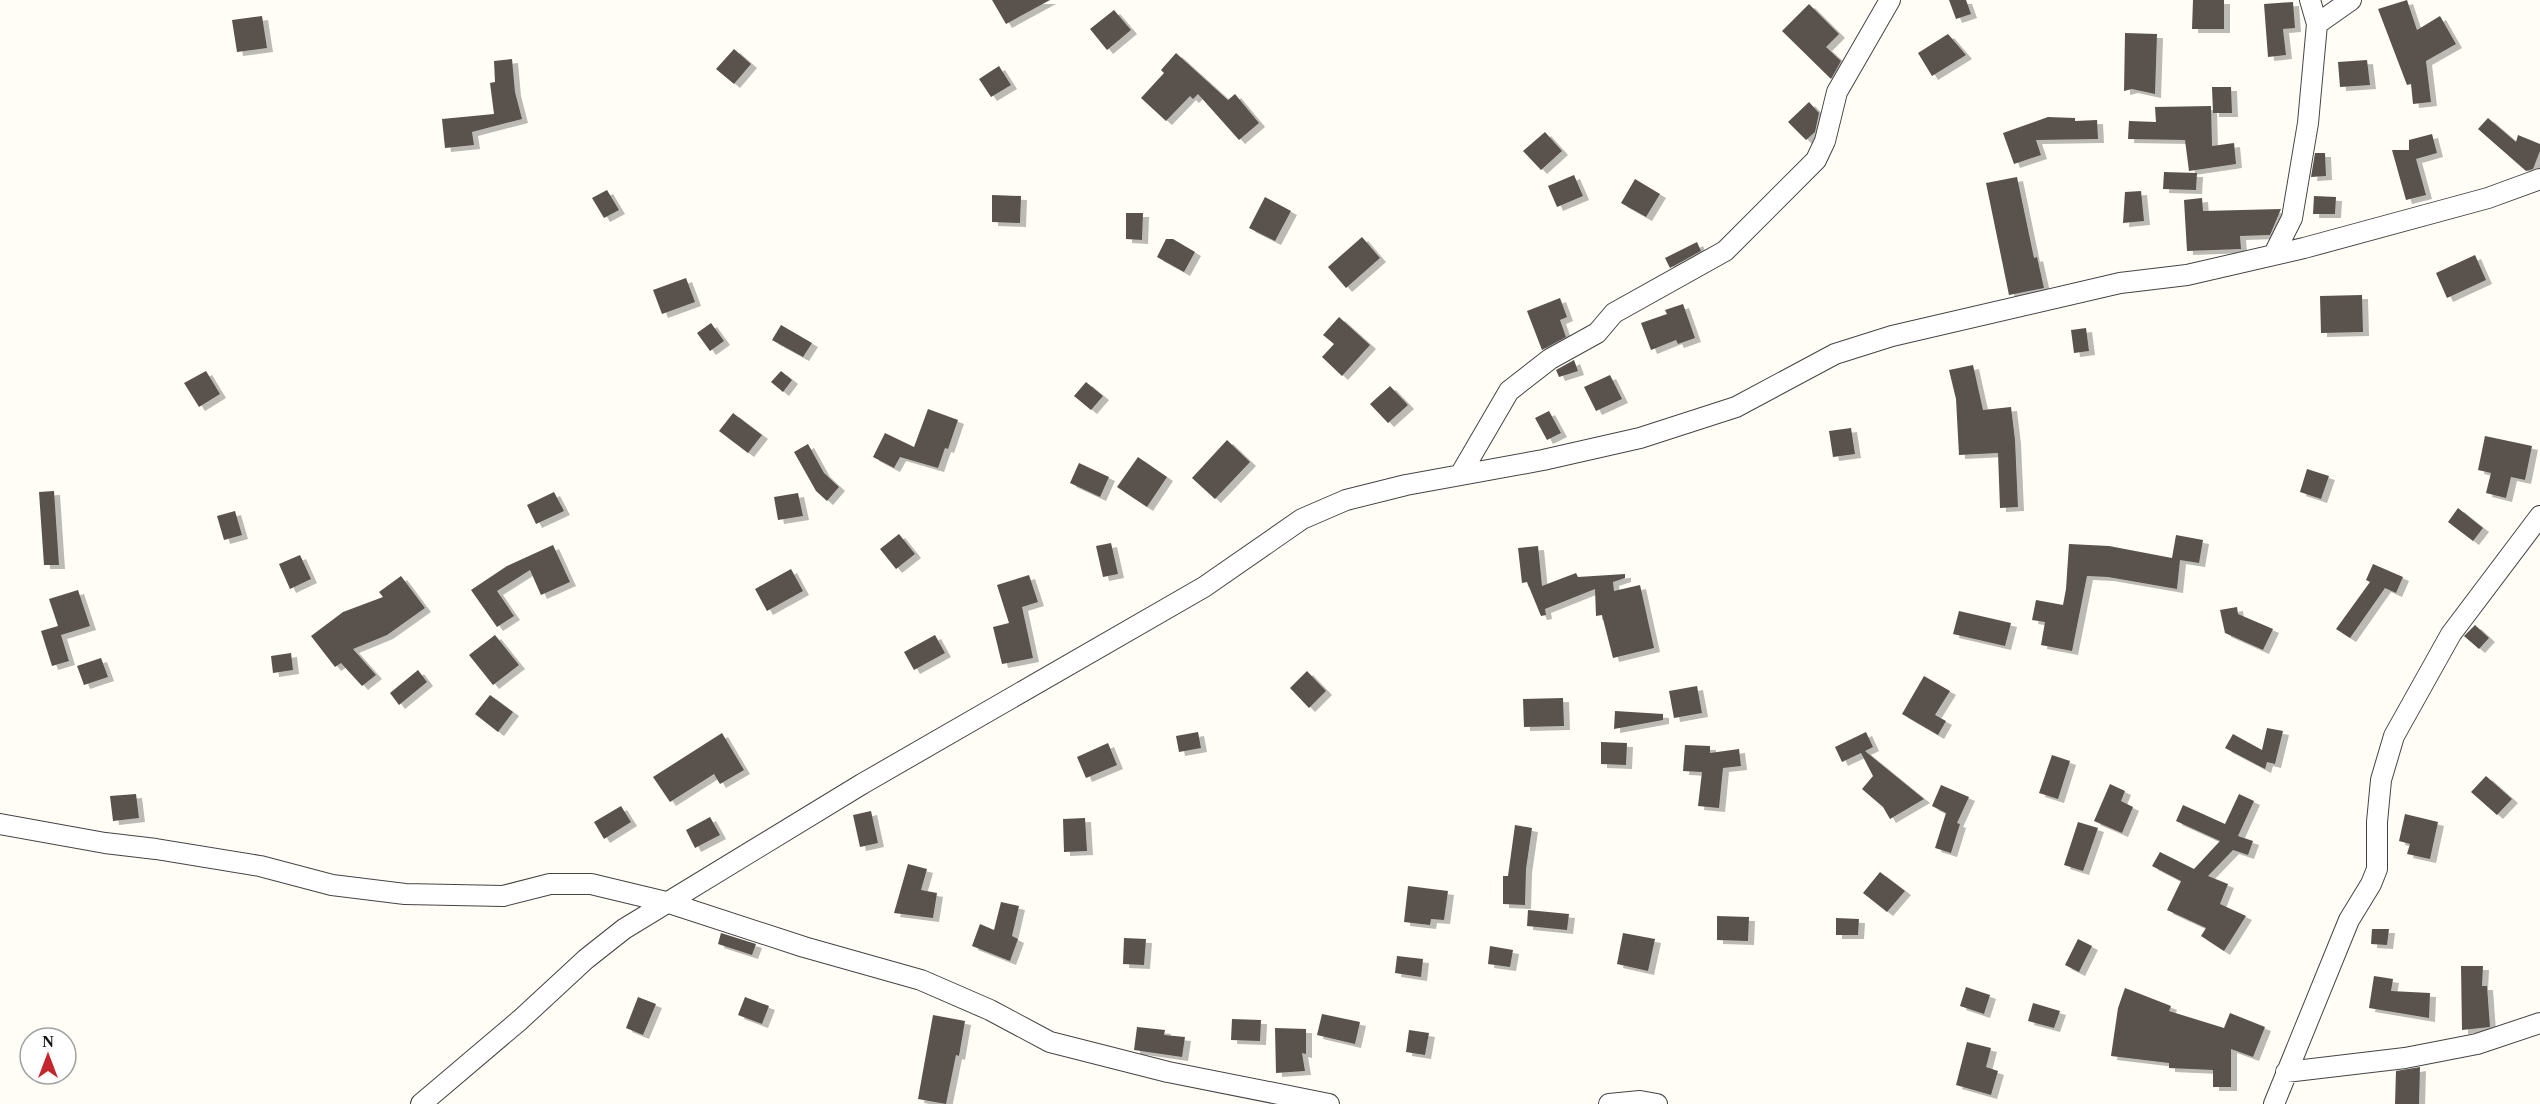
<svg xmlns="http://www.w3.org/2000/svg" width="2540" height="1104" viewBox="0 0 2540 1104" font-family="Georgia,serif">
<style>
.building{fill:#5a524d;filter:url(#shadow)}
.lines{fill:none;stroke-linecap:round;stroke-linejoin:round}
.street-casing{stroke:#444;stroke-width:22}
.street{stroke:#fff;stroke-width:20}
</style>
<defs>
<filter id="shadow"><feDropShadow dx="6" dy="4" stdDeviation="0" flood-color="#0004"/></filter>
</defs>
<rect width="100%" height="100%" fill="#fffdf5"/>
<path class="building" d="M992 0H1050L1006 24Z
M1949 0H1966L1971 14 1956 19Z
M2193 0H2224V29H2192Z
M2407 0 2417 30 2440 16 2456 44 2426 61 2431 102 2413 104 2411 84 2407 85 2378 9Z
M2293 2 2295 28 2283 29 2286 55 2268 57 2264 4Z
M1809 4 1839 34 1826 47 1841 61 1831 79 1782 31Z
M1114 10 1131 30 1107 50 1090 29Z
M262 16 267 48 237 52 232 20Z
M2125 33 2157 34 2155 94 2132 89 2124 91Z
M1948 34 1966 55 1932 76 1918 53Z
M734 49 751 64 734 84 716 69Z
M1176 53 1228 100 1235 94 1259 123 1239 140 1198 94 1193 99 1190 96 1166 121 1141 98 1164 73 1161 70Z
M512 59 515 92 522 119 472 132 474 145 445 148 442 119 494 114 490 83 495 82 494 61Z
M2367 60 2370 85 2340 87 2338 62Z
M999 66 1011 85 991 97 979 79Z
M2212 87H2231L2232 113H2213Z
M1809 102 1819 113 1815 132 1806 140 1788 122Z
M2211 106 2212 146 2234 143 2236 164 2189 171 2185 140 2128 139 2129 121 2156 122 2155 107Z
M2048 117 2075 118V121L2097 120 2098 139 2036 140 2041 155 2014 164 2003 133Z
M2488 118 2516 142 2518 135 2540 144V151L2533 169 2526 171 2478 129Z
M1545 132 1562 151 1541 170 1523 151Z
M2432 134 2437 153 2416 159 2426 195 2406 200 2392 150H2409V140Z
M2315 153H2325L2326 176 2311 177Z
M2164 172 2197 173 2196 190 2163 189Z
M1574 175 1583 196 1557 207 1548 186Z
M2017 177 2034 258 2037 257 2044 288 2009 295 1986 183Z
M1635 179 1660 194 1646 217 1621 203Z
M607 190 619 210 604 218 592 198Z
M2141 191 2144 221 2123 223 2125 192Z
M992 195 1021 196 1020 223 992 222Z
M2314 196 2336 197 2335 214H2313Z
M1265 197 1291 211 1275 241 1249 228Z
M2202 198 2203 211 2281 209 2270 235 2240 236 2241 249 2187 251 2184 200Z
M1126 213H1143L1142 240 1126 239Z
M1362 237 1380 258 1346 288 1328 267Z
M1166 239H1173L1195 252 1184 272 1157 257Z
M1697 242 1701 251 1670 268 1665 258Z
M2475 255 2486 280 2447 298 2436 273Z
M686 278 695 302 662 314 653 290Z
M2362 295 2363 332 2321 333 2320 296Z
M1560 298 1567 317 1560 320 1566 337 1542 350 1527 311Z
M1683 304 1695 338 1678 344 1676 340 1651 350 1641 323 1667 314 1665 310Z
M1339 317 1370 345 1342 376 1322 357 1334 344 1323 335Z
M711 323 724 341 710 351 697 333Z
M781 325 812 343 803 357 772 340Z
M2086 328 2089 351 2074 353 2071 330Z
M1574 360 1578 371 1559 377 1556 370Z
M1973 365 1983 410 2011 407 2015 440 2018 507 2000 508 1998 453 1959 455 1956 399 1949 370Z
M206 371 220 394 199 407 184 383Z
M781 371 792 380 783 392 771 382Z
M1610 375 1622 399 1596 411 1584 387Z
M1086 382 1103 396 1091 410 1074 396Z
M1390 386 1408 405 1388 423 1370 404Z
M928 409 958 420 948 449 945 448 938 468 900 457 894 468 873 457 885 433 914 447Z
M1549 411 1561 433 1547 440 1535 418Z
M733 413 762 435 748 453 719 431Z
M1851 428 1855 454 1833 457 1829 431Z
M2485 436 2532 446 2525 480 2511 477 2506 498 2486 493 2491 473 2478 470Z
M1227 440 1250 462 1215 499 1192 478Z
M808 444 824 473 839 487 827 501 816 491 794 452Z
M1138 457 1167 477 1147 507 1117 487Z
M1079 463 1109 477 1100 497 1070 483Z
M2307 469 2329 476 2321 499 2300 492Z
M54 491 59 565H44L39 492Z
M554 492 564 511 536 524 527 505Z
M798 493 803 516 778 520 774 497Z
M2458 508 2483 528 2473 541 2448 522Z
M235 511 242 535 224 540 217 516Z
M899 534 915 554 896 569 880 549Z
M2176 535 2203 540 2199 563 2180 560 2177 589 2108 577 2087 576 2072 651 2041 645 2045 622 2032 620 2036 600 2063 605 2066 589 2069 544 2109 546 2172 558Z
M1111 543 1118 574 1103 577 1096 546Z
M553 545 570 582 541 595 530 570 497 591 514 616 497 627 471 590 507 566Z
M1538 546 1542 586 1576 573 1578 577 1625 574V578L1613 582 1614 591 1640 585 1654 648 1613 658 1602 615 1596 616 1595 589 1545 609 1546 615 1541 616 1527 582 1522 583 1518 548Z
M300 555 311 579 290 589 279 564Z
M2373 564 2403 577 2396 593 2385 588 2350 638 2336 629 2370 582 2366 580Z
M791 569 803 591 767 611 755 589Z
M1029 575 1038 602 1022 607 1033 658 1002 664 993 627 1009 623 997 585Z
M401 576 425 608 387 635 353 649 376 675 362 686 341 663 335 667 311 636 343 612 383 597 379 592Z
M78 590 90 626 61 635 69 661 52 666 41 631 58 626 49 599Z
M2237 607 2238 614 2273 629 2263 650 2225 633 2220 610Z
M1959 611 2011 623 2005 646 1953 634Z
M2475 625 2489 638 2479 649 2464 636Z
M495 635 519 665 493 685 469 655Z
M935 635 945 653 914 670 904 652Z
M291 653 293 670 273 673 271 656Z
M101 658 108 677 84 685 77 666Z
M418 670 427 682 399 705 390 693Z
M1307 671 1326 691 1309 708 1290 688Z
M1924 676 1950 691 1935 715 1946 721 1938 735 1902 714Z
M1697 686 1702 713 1674 718 1669 691Z
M490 695 513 712 498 732 475 714Z
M1563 698 1564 726 1524 727 1523 699Z
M1615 711 1663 714V720L1614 729Z
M2267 728 2283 731 2275 764 2267 762 2265 769 2225 748 2233 734 2262 750Z
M1198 732 1201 748 1179 752 1176 736Z
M1866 732 1873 747 1865 751 1924 799 1890 819 1883 807 1862 789 1873 776 1861 753 1842 762 1835 747Z
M722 733 744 770 720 784 714 774 670 802 653 777Z
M1601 742 1627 743 1626 765 1601 764Z
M1108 743 1117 765 1086 778 1077 757Z
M1685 745 1710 746V753L1739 749 1741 766 1723 768 1719 808 1698 806 1702 772 1683 771Z
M2052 755 2070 761 2058 799 2039 793Z
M2486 776 2512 799 2497 815 2471 792Z
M2110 784 2125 791 2121 801 2133 807 2122 833 2094 821Z
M1941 785 1969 797 1957 823 1960 824 1951 853 1935 848 1946 813 1932 806Z
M136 794 139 818 113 821 110 796Z
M2239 794 2254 801 2238 836 2253 841 2248 855 2233 850 2208 876 2228 884 2220 904 2246 916 2224 951 2201 936 2206 928 2167 910 2181 881 2152 866 2160 852 2194 869 2220 841 2176 821 2183 805 2225 824Z
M621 806 631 822 604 839 594 822Z
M871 811 878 843 860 847 853 815Z
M2405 814 2438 822 2430 859 2407 854 2410 844 2399 841Z
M710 817 720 835 695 848 686 830Z
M1085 818 1087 851 1064 852 1063 819Z
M2078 822 2098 828 2083 871 2064 865Z
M1515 825 1532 828 1526 869 1525 905 1503 904V876H1508Z
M908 864 927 869 921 890 937 893 933 918 894 913Z
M1880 872 1905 891 1887 912 1863 893Z
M1408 886 1448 891 1444 920 1431 919 1430 925 1404 922Z
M1001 902 1019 906 1012 936 1018 939 1010 961 972 946 980 924 994 930Z
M1528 910 1569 914 1567 930 1527 926Z
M1717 916 1749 917 1748 941 1717 940Z
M1836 918 1859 919 1858 935H1836Z
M2372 929H2389L2387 945 2371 944Z
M721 933 756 944 752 955 718 944Z
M1623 933 1655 939 1648 971 1617 964Z
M1124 938 1146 939 1144 965 1123 964Z
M2078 939 2092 946 2079 972 2065 965Z
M1490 946 1513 950 1510 967 1488 964Z
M1397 956 1423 959 1421 977 1395 973Z
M2461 966H2483L2482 986H2487L2490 1027 2462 1030Z
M2374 976 2393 979 2391 991 2430 993 2429 1018 2369 1008Z
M1966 987 1990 995 1984 1014 1960 1006Z
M2125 988 2171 1006 2169 1011 2224 1028 2230 1013 2265 1027 2253 1057 2231 1049V1087H2213V1070L2169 1068V1063L2111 1056 2118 1008Z
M638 997 656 1004 643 1035 626 1028Z
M745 997 769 1006 762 1024 738 1015Z
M2033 1003 2060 1011 2054 1028 2028 1021Z
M1322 1014 1360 1022 1355 1044 1317 1035Z
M933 1015 965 1021 959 1056 956 1055 946 1104 918 1099Z
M1232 1019 1261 1020 1260 1041 1231 1040Z
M1137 1027 1165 1030 1164 1035 1185 1037 1182 1057 1134 1050Z
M1275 1028 1306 1029V1054L1302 1053 1305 1071 1276 1073Z
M1409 1030 1429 1033 1425 1055 1406 1052Z
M1967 1042 1991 1048 1986 1067 1998 1071 1991 1095 1956 1085Z
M2420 1067 2419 1104H2395L2396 1071Z"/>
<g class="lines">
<g class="street-casing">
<path id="street" d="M2317 24 2351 0
M2274 254 2292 218 2308 123 2317 24 2310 0
M1460 475 1509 391 1550 359 1597 333 1614 313 1725 251 1816 160 1825 141 1837 92 1890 0
M0 824 105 843 156 849 260 866 332 885 405 894 503 896 550 884H591L666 902 804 947 921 980 990 1010 1050 1042 1168 1072 1329 1104
M2286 1072 2405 1058 2477 1044 2540 1023
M421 1104 520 1020 586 959 624 929 862 784 1204 587 1302 519 1346 500 1406 485 1543 460 1640 438 1736 407 1835 354 1892 336 2120 283 2187 275 2304 248 2488 198 2540 179
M1609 1104 1640 1101 1657 1104
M2274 1104 2349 920 2371 884 2377 869V822L2381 780 2394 736 2451 634 2540 516"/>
</g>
<use href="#street" class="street"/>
</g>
<g transform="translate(48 1056)"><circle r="28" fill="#ffffff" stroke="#a0a0a0" stroke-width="1.5"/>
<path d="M0-4.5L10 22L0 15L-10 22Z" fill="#c4262e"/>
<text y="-9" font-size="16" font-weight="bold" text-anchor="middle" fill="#111111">N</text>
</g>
</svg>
